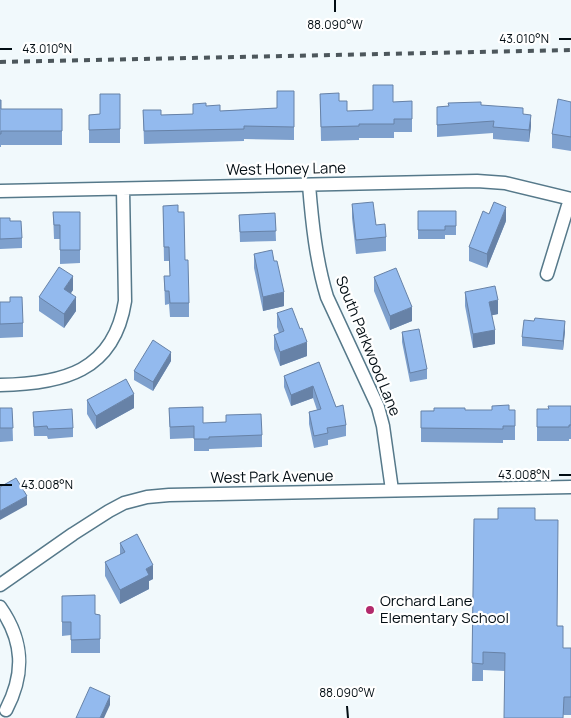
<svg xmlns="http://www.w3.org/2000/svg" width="571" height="718" viewBox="0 0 571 718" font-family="Manrope,sans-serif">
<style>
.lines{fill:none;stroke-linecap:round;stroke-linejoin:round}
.street-casing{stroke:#56798a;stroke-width:15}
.street{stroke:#fff;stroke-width:12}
.rail{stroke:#4d575c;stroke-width:4;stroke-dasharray:6 6;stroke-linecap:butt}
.wall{fill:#7ea0cd}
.shaded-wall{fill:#6782a7}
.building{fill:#93baee;stroke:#6782a7}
.ticks{fill:none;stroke:#020d13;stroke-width:2}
.poi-dot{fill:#b22a6c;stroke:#fff;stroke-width:2}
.labels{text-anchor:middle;stroke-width:4.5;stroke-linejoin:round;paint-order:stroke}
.street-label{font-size:15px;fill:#020d13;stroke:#fff}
.poi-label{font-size:15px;fill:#020d13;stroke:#fff;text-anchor:start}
.ticks-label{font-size:12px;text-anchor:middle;fill:#020d13;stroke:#fff;stroke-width:4.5;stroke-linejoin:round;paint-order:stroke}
</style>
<rect width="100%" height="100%" fill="#f1f9fc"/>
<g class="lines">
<g class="street-casing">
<path id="street" d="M309 185C312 222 316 261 327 297L378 407 383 426 392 490
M0 191 477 181 505 183 571 199
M547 274 570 199
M0 385C62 384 114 372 125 301L123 189
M0 585 73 534 109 511 124 503 147 497 169 495 571 487
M0 607C24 641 25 674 6 710"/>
</g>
<use href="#street" class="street"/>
<path class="rail" d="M0 62 571 50"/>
</g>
<path class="wall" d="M294 91V140L244 139V141L144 144 143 110 161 115 193 114 206 106 220 111 277 108Z
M320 94 339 101 347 111 373 110 393 102 412 101V132H394V138H359V140L321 141Z
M0 100 1 109H62V145H1V147H0Z
M571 102V151L552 148V134Z
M481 105 523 114 531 126 529 142 493 139V133L437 137V107Z
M100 114 120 129V143H89V115Z
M352 204 376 225 386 237V251L356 254 352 218Z
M163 206 178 212 185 260 189 303V317H170L169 304 165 305 164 276H170L169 261H164Z
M418 211H456V235H445V239H418Z
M53 212H80V263L60 264V239H54Z
M275 213 276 241 240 242 239 215Z
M0 218 22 238V248L0 249Z
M506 221 487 268 469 261V247Z
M254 254 284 306 263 311 254 268Z
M374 277 412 321 390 330 374 291Z
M73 290 71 293 76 311 64 328 39 311V297Z
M465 292 498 314 492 315 495 344 473 348 465 306Z
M0 302 23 323V337L0 338Z
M277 313 307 356 280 366 274 349V335L279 333 277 327Z
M565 331 563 350 522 346V337Z
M402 332 427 369V379L410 382 402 342Z
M171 361 153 391 134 380V371Z
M319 362 336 407 346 425V436L328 440V445L314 448 309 424V412L317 410 313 398 291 406 284 387V376Z
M87 400 134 408 96 429 87 414Z
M571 406V439H569V441H537V409H549Z
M0 408H12L13 441 0 442Z
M169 408 203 423 262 435V447L209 449V451H194V438L170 439Z
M465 410H515V440H503V443L421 442V411Z
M33 412 73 428V437L48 439 47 436H34Z
M474 519 535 520 557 626 563 648H571V715H564L505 671 483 670V681H472Z
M120 543 153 579 149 581V589L120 604 105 576V562L120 555Z
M62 596 95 614 100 615V653H71V635L62 636Z"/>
<path class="shaded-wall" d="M531 115V126L529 142V130Z
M506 207V221L487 268V254Z
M73 276V290L64 303V289Z
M284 292V306L263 311V297Z
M76 297V311L64 328V314Z
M498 300V314L489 316V302Z
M412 307V321L390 330V316Z
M565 321V331L563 350V341Z
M495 330V344L473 348V334Z
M307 342V356L280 366V352Z
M171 352V361L153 391V382Z
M313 386V398L291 406V395Z
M134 394V408L96 429V416Z
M27 496V505L0 520V511Z
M153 565V579L149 581V589L120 604V590L146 569Z
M110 696V705L104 718H100Z"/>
<path class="building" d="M373 85H393V102L412 101V119H394V124H359V126L321 127 320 94 339 93V101H347V111L373 110Z
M277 91H294V127L244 126V129L144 131 143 110H161V115L193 114V104L206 103V106L220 105V111L277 108Z
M100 94H120V129L89 130V115L100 114Z
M558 99 571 102V137L552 134Z
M0 100H1V109H62V131H1V134H0Z
M481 102V105L523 108V114L531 115 529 130 493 127 494 121 437 125V107L449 106 448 103Z
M373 202 376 225 385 224 386 237 356 240 352 204Z
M494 202 506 207 487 254 469 247 483 211 489 214Z
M178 205V212H184L185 260H188L189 303H170L169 291H165L164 276H170L169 247H164L163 206Z
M418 211H456V226H445V230H418Z
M53 212H80V250H60V225H54Z
M275 213 276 231 240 232 239 215Z
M0 218H10V221H21L22 238 0 239Z
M272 250 274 261H277L284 292 263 297 254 254Z
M59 267 73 276 64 289 76 297 64 314 39 297Z
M396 268 412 307 390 316 374 277Z
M495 286 498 300 489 302 495 330 473 334 465 292Z
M10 297H22L23 323 0 324V302H10Z
M292 308 300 329 302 328 307 342 280 352 274 335 284 331 277 313Z
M535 318 565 321 563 341 522 337 524 320 534 321Z
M419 329 427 369 410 373 402 332Z
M153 340 171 352 153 382 134 371Z
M319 362 336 407 343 405 346 425 327 428 328 433 314 436 309 412 321 409 313 386 291 395 284 376Z
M126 379 134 394 96 416 87 400Z
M509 405V410H515V426H503V429L421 428V411H434V408H465V410H492V406Z
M548 406H571V425H569V427H537V409H549Z
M203 407V423L226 422V415L261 414 262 435 209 437V439H194V426L170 427 169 408Z
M0 408H12L13 428H0Z
M72 409 73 428 48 429 47 426 34 427 33 412Z
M16 478 27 496 0 511V487Z
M498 508H535V520H558L557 626H563V648H571V697H564L563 718H504L505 653 483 652V664L472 663 474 519H498Z
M137 534 153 565 146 569 149 575 120 590 105 562 125 552 120 543Z
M95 595V614L100 615V639L71 640V622H62V596Z
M90 687 110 696 100 718H76Z"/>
<path class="ticks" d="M335 0V12M559 39H571M0 49H12M559 475H571M0 485H12M347 706 348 718"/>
<circle class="poi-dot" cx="370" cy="610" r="5"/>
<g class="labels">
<g class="street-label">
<text transform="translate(286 169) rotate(-1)" y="5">West Honey Lane</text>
<text transform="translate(368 346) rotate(68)" y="5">South Parkwood Lane</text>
<text transform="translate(272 477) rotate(-1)" y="5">West Park Avenue</text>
</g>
<g class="poi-label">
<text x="380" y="606">Orchard Lane<tspan x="380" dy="17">Elementary School</tspan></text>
</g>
</g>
<g class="ticks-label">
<text x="335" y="29">88.090°W</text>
<text x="524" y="43">43.010°N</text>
<text x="47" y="53">43.010°N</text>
<text x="524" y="479">43.008°N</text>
<text x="47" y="489">43.008°N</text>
<text x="347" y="697">88.090°W</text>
</g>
</svg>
